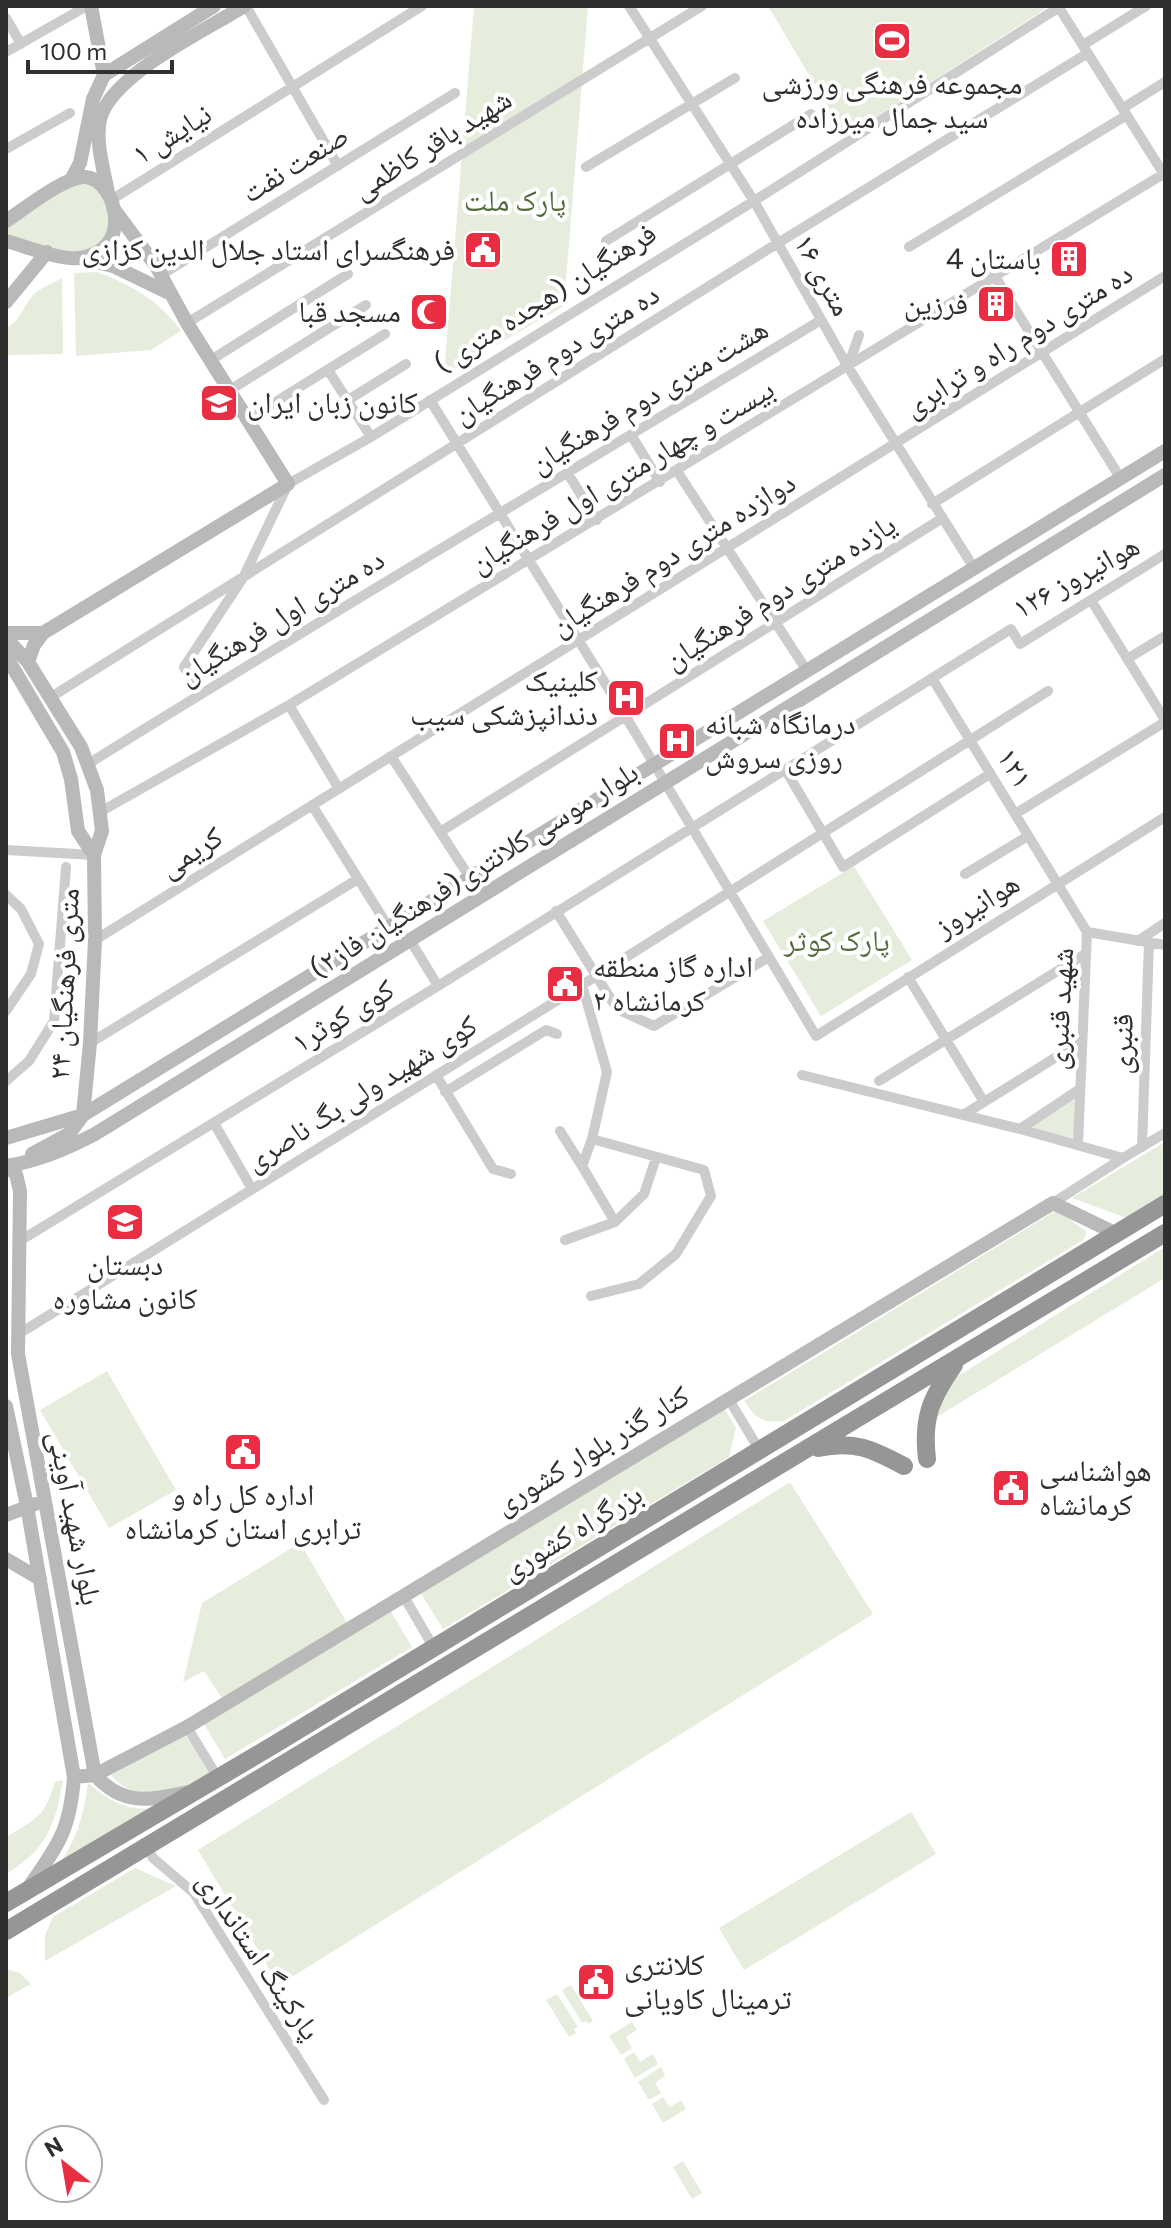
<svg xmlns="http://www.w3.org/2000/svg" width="1171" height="2228" viewBox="0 0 1171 2228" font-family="Commissioner,'Noto Naskh Arabic',sans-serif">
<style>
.green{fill:#e6eddd}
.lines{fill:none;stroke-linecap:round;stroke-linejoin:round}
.street{stroke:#ccc;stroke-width:10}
.secondary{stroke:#b9b9b9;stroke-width:14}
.highway{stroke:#969696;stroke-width:18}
.labels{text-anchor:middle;stroke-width:8;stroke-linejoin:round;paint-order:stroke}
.poi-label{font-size:30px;fill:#2f2f2f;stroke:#fff;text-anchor:end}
.street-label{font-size:30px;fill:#2f2f2f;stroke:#fff}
.park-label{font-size:30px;fill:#546c3b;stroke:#fff}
</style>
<rect width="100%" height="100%" fill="#fff"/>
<path class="green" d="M474 6H588L564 306 444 375Z
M768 6H1043L1045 9 846 137Z
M86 180C108 196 118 211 109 239L78 256 6 239V225L73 181Z
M97 272C130 284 160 301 181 331L151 350 76 356 74 273Z
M62 278 63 354 6 355V329C21 320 23 306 34 294 40 288 54 283 62 278Z
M854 866 912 960 821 1016 763 921Z
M1077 1097 1074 1139 1029 1127Z
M1165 1142V1194L1127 1218 1072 1198Z
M1057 1210 1087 1232 1083 1240 784 1421C763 1423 756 1419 744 1401Z
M1165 1247V1278L935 1418 950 1381Z
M107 1371 176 1490 109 1528 40 1410Z
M723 1406 736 1428 729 1457 443 1629 418 1589Z
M790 1482 873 1614 279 1985 198 1850Z
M300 1543 347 1623 223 1700 204 1671 183 1682 202 1603Z
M391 1612 412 1647 225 1759 204 1724Z
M185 1734 210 1775C176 1790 139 1808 111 1775Z
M63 1780C55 1826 47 1849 6 1874V1837C37 1818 44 1818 55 1782Z
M88 1783C109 1800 125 1811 152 1808L62 1860C78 1836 84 1812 88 1783Z
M911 1812 936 1854 744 1970 719 1928Z
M135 1868 176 1886 45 1961V1935L53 1917Z
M6 1969 20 1973 31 1984 6 1998Z
M571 1985 593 2021 588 2024 586 2021 582 2023 562 1990Z
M557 1994 578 2027 574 2029 576 2033 569 2037 546 2000Z
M632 2022 637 2030 626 2037 632 2048 621 2055 609 2036Z
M634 2052 640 2062 653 2054 658 2064 635 2078 624 2059Z
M661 2067 665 2076 655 2083 661 2093 649 2100 638 2082Z
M663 2097 670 2107 681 2100 686 2109 663 2123 652 2104Z
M683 2161 702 2193 692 2199 673 2167Z"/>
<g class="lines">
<path class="street" d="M246 6 338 166
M629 6 754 201 848 367 974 568
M1058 6 1165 176
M6 18 21 44
M1083 45 1146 6
M6 52 87 6
M1123 108 1165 82
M6 149 70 113
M586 167 735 78
M111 200 422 6
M606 241 811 114
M909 247 1127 115
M161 275 455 93
M994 275 1121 479
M187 323 702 6
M211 360 348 274
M848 367 859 335
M328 370 371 437
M230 390 366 305
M348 400 406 364
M430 400 626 717 816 1036 1165 817
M248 419 385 334
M631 435 660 482
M677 471 807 671
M568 474 597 520
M932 504 1165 359
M1091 600 1165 720
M1127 659 1165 636
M932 678 1087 932 1078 1145
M200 694 184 667 243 578 288 484 371 437 754 201 1061 6
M51 697 778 243 1088 53
M289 705 339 789
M391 756 470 878
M88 764C330 613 577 468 821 320
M785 769 843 867 990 774
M312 805 389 928
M100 812 289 705 1165 173
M1015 814 1165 722
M440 832 941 519
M6 850 94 855
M965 874 1028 836
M6 895 21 909 39 944 31 974 6 1011
M556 911 617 1009 654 1026 769 957
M1087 932 1165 945
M95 940 1165 276
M410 940 438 986
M1138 941 1165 923
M908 977 984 1102
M90 1043 358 879
M436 1075 493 1169 511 1174
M802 1075 1020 1129 1123 1158 1165 1133
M6 1081 29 1061 54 1021 66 867
M879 1081 1085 954
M445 1092 546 1030 557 1034
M963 1115 1082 1041
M214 1123 252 1189
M1020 1129 1080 1089
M560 1131 582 1166
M1142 1147 1149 942
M1053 1203 1123 1158
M615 1222 644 1194 656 1158
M565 1240 615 1222 582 1166 592 1139 607 1072 582 985
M18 1242 438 986 1011 629 1020 644 1165 554
M591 1296 639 1284 676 1254 711 1196 704 1170 592 1139
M17 1335 582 985 1048 691
M728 1398 760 1451
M403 1595 434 1648
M187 1727 218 1778
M147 1846 153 1858 194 1893 324 2100"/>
<path class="secondary" d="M91 6 104 75
M72 178 80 163 93 99 104 75 214 6
M108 193C104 170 95 143 100 119 112 74 205 31 244 6
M6 221C23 210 66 175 86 177 116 180 136 252 78 258 59 260 25 246 6 241
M83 259 113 266 169 293
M6 302 47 252
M6 633H43L288 484 187 323 156 266 113 208
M6 638 28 662 81 747 97 790 102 831 94 855 95 940 90 1043 83 1115 69 1134 32 1154
M6 656 63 752 71 779 78 831 94 855
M28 662 34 645 43 633
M6 1138 83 1115 1165 451
M6 1165 16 1174 20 1191 18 1354 95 1775C123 1807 151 1800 188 1792
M6 1166C39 1161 66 1149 95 1134L1165 475
M6 1406 27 1506 74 1777C70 1831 58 1845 29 1887
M6 1515 35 1504
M6 1559 40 1579
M74 1777 95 1775 187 1727 1053 1203 1117 1234"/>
<path class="highway" d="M818 1448C854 1440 872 1449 904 1466
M927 1459C922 1418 931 1398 954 1365
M6 1903 272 1746 1165 1204
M6 1931 1165 1233"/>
</g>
<defs>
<g id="stadium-square" transform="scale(2)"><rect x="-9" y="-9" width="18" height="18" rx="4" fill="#e92e43" stroke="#fff"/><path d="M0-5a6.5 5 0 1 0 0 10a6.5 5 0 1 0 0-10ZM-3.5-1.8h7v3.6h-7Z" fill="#fff"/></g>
<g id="civic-square" transform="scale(2)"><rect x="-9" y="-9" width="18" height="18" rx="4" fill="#e92e43" stroke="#fff"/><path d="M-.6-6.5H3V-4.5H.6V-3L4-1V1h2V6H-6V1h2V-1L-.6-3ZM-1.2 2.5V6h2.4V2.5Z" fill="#fff"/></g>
<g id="building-square" transform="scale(2)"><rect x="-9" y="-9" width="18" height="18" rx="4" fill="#e92e43" stroke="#fff"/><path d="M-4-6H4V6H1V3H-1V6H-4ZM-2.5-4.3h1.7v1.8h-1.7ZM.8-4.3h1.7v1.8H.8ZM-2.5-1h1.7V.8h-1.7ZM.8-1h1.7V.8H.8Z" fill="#fff"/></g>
<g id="mosque-square" transform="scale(2)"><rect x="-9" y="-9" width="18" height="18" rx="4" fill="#e92e43" stroke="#fff"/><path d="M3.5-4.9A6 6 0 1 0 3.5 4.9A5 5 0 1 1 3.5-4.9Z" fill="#fff"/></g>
<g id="university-square" transform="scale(2)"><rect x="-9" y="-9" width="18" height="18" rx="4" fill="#e92e43" stroke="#fff"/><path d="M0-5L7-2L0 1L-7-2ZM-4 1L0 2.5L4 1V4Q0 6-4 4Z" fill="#fff"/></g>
<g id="hospital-square" transform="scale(2)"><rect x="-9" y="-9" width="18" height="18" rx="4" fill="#e92e43" stroke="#fff"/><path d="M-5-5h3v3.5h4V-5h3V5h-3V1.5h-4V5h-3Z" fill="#fff"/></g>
<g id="school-square" transform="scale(2)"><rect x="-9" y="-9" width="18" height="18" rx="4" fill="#e92e43" stroke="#fff"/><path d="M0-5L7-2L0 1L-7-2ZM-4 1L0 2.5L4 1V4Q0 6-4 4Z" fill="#fff"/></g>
</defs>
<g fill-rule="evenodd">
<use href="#stadium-square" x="892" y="41"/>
<use href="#civic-square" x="483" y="250"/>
<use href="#building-square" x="1069" y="259"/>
<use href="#building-square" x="996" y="304"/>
<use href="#mosque-square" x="429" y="312"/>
<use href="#university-square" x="219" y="403"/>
<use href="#hospital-square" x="626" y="698"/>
<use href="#hospital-square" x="677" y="741"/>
<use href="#civic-square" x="565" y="984"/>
<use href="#school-square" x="125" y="1222"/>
<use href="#civic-square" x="243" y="1452"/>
<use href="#civic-square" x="1011" y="1488"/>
<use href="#civic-square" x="596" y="1982"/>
</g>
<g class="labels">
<g class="poi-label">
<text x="892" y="94" text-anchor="middle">مجموعه فرهنگی ورزشی<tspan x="892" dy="34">سید جمال میرزاده</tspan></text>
<text x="455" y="260">فرهنگسرای استاد جلال الدین کزازی</text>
<text x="1041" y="269">باستان 4</text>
<text x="968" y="314">فرزین</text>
<text x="401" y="322">مسجد قبا</text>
<text x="247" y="413" text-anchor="start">کانون زبان ایران</text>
<text x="598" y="691">کلینیک<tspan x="598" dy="34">دندانپزشکی سیب</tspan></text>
<text x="705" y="734" text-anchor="start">درمانگاه شبانه<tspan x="705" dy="34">روزی سروش</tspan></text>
<text x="593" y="977" text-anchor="start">اداره گاز منطقه<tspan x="593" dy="34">۲ کرمانشاه</tspan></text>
<text x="125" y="1275" text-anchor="middle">دبستان<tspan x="125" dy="34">کانون مشاوره</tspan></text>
<text x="1039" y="1481" text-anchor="start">هواشناسی<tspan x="1039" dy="34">کرمانشاه</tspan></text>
<text x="243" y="1505" text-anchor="middle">اداره کل راه و<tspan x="243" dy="34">ترابری استان کرمانشاه</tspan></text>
<text x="624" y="1975" text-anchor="start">کلانتری<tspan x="624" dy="34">ترمینال کاویانی</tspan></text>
</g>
<g class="street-label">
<text transform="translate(172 134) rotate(-32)" y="10">نیایش ۱</text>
<text transform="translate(432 144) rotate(-32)" y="10">شهید باقر کاظمی</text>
<text transform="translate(295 164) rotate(-32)" y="10">صنعت نفت</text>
<text transform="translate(823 275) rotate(61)" y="10">۱۶ متری</text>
<text transform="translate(545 298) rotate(-32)" y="10">فرهنگیان (هجده متری )</text>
<text transform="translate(1018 340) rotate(-32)" y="10">ده متری دوم راه و ترابری</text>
<text transform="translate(556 354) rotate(-32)" y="10">ده متری دوم فرهنگیان</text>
<text transform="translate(649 396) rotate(-31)" y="10">هشت متری دوم فرهنگیان</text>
<text transform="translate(622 476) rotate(-31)" y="10">بیست و چهار متری اول فرهنگیان</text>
<text transform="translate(673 554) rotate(-32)" y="10">دوازده متری دوم فرهنگیان</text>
<text transform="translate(1076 577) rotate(-29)" y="10">هوانیروز ۱۲۶</text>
<text transform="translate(780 592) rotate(-32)" y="10">یازده متری دوم فرهنگیان</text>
<text transform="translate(281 617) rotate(-31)" y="10">ده متری اول فرهنگیان</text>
<text transform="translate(1015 768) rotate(59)" y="10">۱۲۱</text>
<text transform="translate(191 852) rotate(-32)" y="10">کریمی</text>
<text transform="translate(474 870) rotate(-32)" y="10">بلوار موسی کلانتری(فرهنگیان فاز۲)</text>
<text transform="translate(977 905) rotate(-32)" y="10">هوانیروز</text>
<text transform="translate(64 984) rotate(-87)" y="10">۲۴ متری فرهنگیان</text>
<text transform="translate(1060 1009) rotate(-87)" y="10">شهید قنبری</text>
<text transform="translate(343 1016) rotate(-31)" y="10">کوی کوثر۱</text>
<text transform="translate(1122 1044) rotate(-88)" y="10">قنبری</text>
<text transform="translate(361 1093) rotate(-32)" y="10">کوی شهید ولی بگ ناصری</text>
<text transform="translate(592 1450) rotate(-31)" y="10">کنار گذر بلوار کشوری</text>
<text transform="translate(75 1518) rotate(79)" y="10">بلوار شهید آوینی</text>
<text transform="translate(572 1532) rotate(-31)" y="10">بزرگراه کشوری</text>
<text transform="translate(259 1956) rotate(56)" y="10">پارکینگ استانداری</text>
</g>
<g class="park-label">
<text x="515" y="211">پارک ملت</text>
<text x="837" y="951">پارک کوثر</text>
</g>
</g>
<rect width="1171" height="2228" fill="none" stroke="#2f2f2f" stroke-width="16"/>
<g transform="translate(64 2164) rotate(329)"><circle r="38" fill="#ffffff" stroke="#acacac" stroke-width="2"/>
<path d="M0-6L14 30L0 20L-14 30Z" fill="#e92e43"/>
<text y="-12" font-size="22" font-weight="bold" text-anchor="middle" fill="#2f2f2f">N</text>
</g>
<path d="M28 60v12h144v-12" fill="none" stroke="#2f2f2f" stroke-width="4"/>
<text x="40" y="60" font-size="24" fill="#2f2f2f" stroke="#ffffff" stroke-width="6" paint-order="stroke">100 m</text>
</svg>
